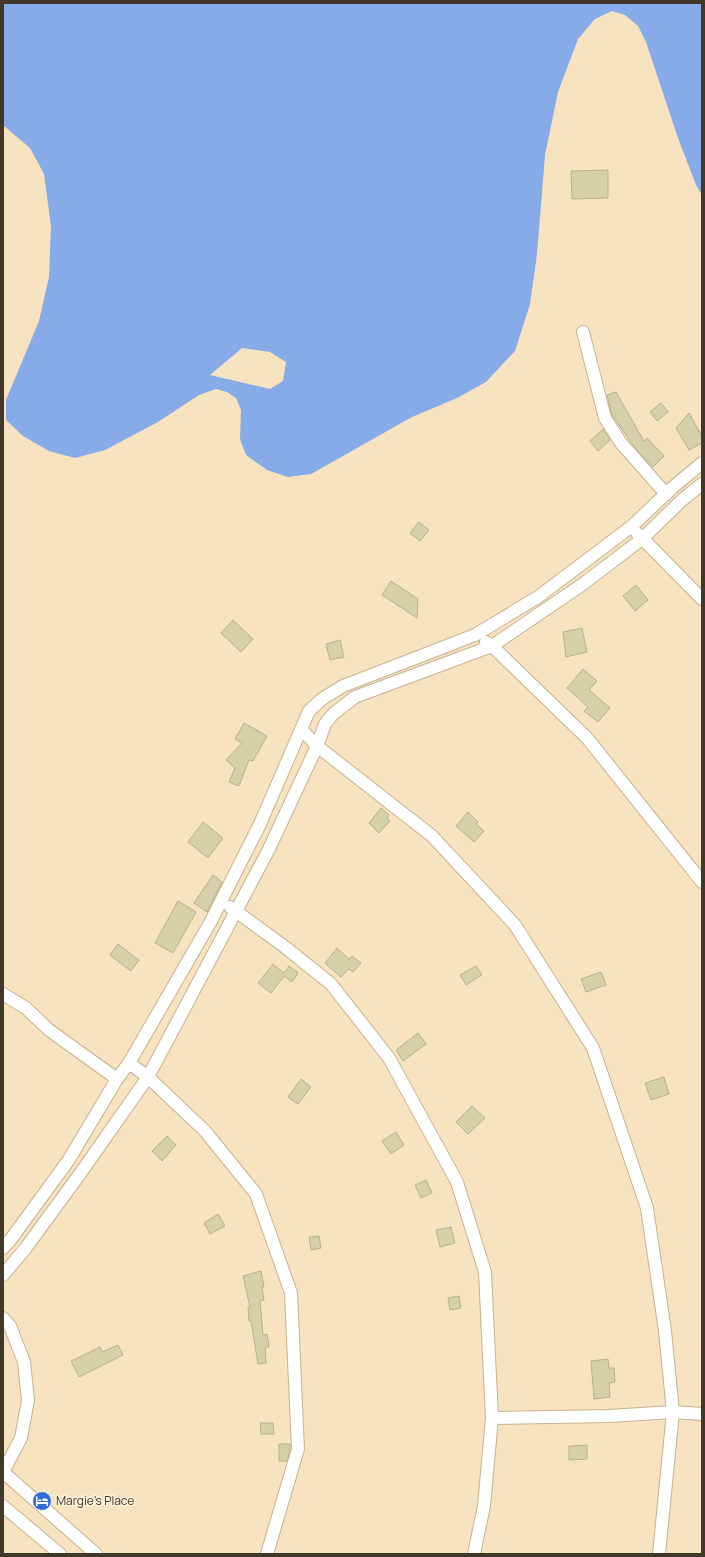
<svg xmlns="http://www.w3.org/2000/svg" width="705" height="1557" viewBox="0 0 705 1557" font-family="Manrope,sans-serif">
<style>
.water{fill:#87aae8;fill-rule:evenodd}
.building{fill:#d5d0a9;stroke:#b7b28d}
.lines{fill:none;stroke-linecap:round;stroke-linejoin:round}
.street-casing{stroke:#c6b290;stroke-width:14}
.street{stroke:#fff;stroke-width:12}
.labels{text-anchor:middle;stroke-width:3;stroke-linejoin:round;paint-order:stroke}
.poi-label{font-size:12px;fill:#41382a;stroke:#fdf1dc;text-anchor:start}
</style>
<rect width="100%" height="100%" fill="#f7e3bf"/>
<path class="water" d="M3 3H702V195L696 185 678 138 646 42 638 26 625 15 612 11 595 19 578 39 558 92 545 155 537 254 530 304 515 351 486 382 457 398 412 417 311 474 288 477 267 470 246 455 240 439 241 410 236 398 227 392 216 389 199 395 158 422 105 450 75 458 49 451 23 436 6 420V400L39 321 49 277 51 226 44 174 30 148 3 125ZM242 348 270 352 286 362 283 381 270 389 210 375Z"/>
<path class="building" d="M608 170V198L572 199 571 171Z
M616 392 644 441 647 438 664 456 653 467 636 449 612 415 607 395Z
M661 403 668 412 657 421 650 412Z
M689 413 702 436V443L689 450 676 428Z
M603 429 610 440 598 451 590 441Z
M419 522 429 530 420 541 410 533Z
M391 581 418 599 417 618 382 595Z
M636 585 648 600 635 611 623 596Z
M233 620 253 639 241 652 221 633Z
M582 628 587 652 566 657 563 632Z
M340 640 344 657 330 660 326 644Z
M583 669 597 681 589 690 610 708 598 722 584 711 588 707 567 688Z
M244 723 267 736 253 761 249 760 239 786 229 782 235 768 226 760 242 743 235 739Z
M381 808 389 815 387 818 390 821 379 833 369 823Z
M468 812 478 822 476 824 484 831 474 842 456 826Z
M203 822 223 838 208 858 188 842Z
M213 875 222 882 207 912 194 903Z
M178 901 196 912 173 953 155 943Z
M118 944 139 960 131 971 110 955Z
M337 948 349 959 352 956 361 963 353 972 349 969 341 977 325 963Z
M273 964 284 973 289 966 298 973 292 982 284 976 271 993 258 983Z
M476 966 482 975 466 985 460 975Z
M601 972 606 985 586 992 581 979Z
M418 1033 426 1044 403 1061 396 1050Z
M664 1077 669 1094 651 1100 645 1083Z
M301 1079 311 1087 298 1104 288 1097Z
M472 1106 485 1118 468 1134 456 1122Z
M396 1132 404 1145 391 1154 382 1141Z
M167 1136 176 1145 162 1161 152 1151Z
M426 1180 432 1193 421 1198 415 1185Z
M218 1214 225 1226 210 1234 204 1223Z
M451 1227 455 1243 440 1247 436 1230Z
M319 1236 321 1248 311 1250 309 1237Z
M261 1271 264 1287H262L264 1300 260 1301 263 1335 267 1334 269 1347H265L266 1363 258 1364 251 1321H249L248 1307H250L243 1276Z
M459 1296 461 1308 450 1310 448 1298Z
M118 1345 123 1355 79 1377 71 1361 100 1347 102 1352Z
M608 1359 609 1368H614L615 1382 609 1383 610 1397 594 1399 591 1361Z
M260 1423H273L274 1434H261Z
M279 1444H290V1451L287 1461H279Z
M587 1445V1459L569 1460V1446Z"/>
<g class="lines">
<g class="street-casing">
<path id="street" d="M583 332 605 418 621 443 666 494
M637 533 702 599
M486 642 492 646 587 738 702 882
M302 730 317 746 432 836 515 925 593 1048 647 1208 665 1331 673 1412 659 1554
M230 907 285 947 331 984 389 1058 457 1182 485 1272 492 1418 484 1506 474 1554
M3 994 26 1008 49 1030 117 1079
M129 1063 148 1077 205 1131 256 1194 291 1293 298 1449 267 1554
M3 1248 11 1239 68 1161 117 1079 129 1063 210 923 260 824 309 711 322 699 343 686 475 635 538 597 632 526 672 488 702 463
M3 1275 25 1249 82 1171 148 1077 269 849 317 746 325 724 333 714 355 697 492 646 583 584 642 539 682 500 702 484
M3 1318 10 1326 24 1362 28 1400 21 1438 3 1472 96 1554
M492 1418 609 1416 673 1412 702 1414
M3 1506 60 1554"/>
</g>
<use href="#street" class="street"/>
</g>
<defs>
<g id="hotel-disc" transform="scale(1)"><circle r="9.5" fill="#316ddb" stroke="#fdf1dc"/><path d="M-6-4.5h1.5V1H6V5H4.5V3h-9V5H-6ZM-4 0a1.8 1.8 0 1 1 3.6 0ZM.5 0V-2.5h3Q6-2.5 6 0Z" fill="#fff"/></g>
</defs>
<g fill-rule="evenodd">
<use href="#hotel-disc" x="42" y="1501"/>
</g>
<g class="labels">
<g class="poi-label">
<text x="56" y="1505">Margie's Place</text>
</g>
</g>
<rect width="705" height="1557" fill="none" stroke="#41382a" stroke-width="8"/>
</svg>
